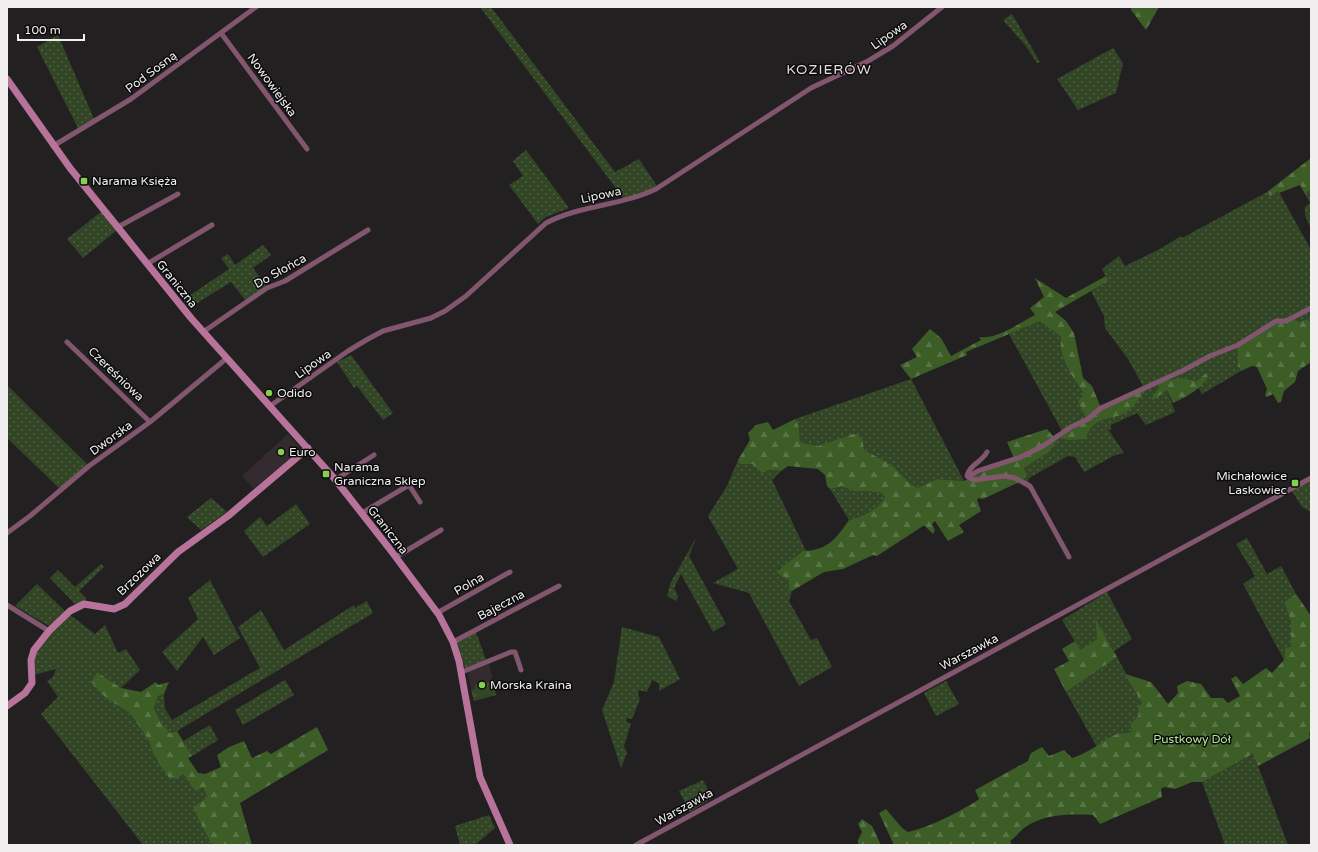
<svg xmlns="http://www.w3.org/2000/svg" width="1318" height="852" viewBox="0 0 1318 852" font-family="'Varela Round',sans-serif">
<style>
.built{fill:#332b2f}
.grass{fill:url(#grass-dots)}
.forest{fill:url(#forest-firs)}
.park{fill:url(#park-tufts)}
.lines{fill:none;stroke-linecap:round;stroke-linejoin:round}
.street{stroke:#82566f;stroke-width:5}
.secondary{stroke:#b8739b;stroke-width:7}
.poi-dot{fill:#84d04e;stroke:#0b0a0b;stroke-width:1.5}
.labels{text-anchor:middle;stroke-width:3;stroke-linejoin:round;paint-order:stroke}
.street-label{font-size:12px;fill:#f0eeef;stroke:#0b0a0b}
.poi-label{font-size:12px;fill:#f0eeef;stroke:#0b0a0b;text-anchor:start}
.park-label{font-size:12px;fill:#b2e594;stroke:#0b0a0b}
.quarter-label{font-size:14px;letter-spacing:1px;fill:#e2dee0;stroke:#0b0a0b}
</style>
<defs>
<pattern id="grass-dots" width="8" height="8" patternUnits="userSpaceOnUse"><rect width="8" height="8" fill="#324626"/><path d="M2 2h.1M6 6h.1" fill="none" stroke="#506146" stroke-width="1.8" stroke-linecap="round"/></pattern>
<pattern id="forest-firs" width="22" height="20" patternUnits="userSpaceOnUse"><rect width="22" height="20" fill="#3d5d27"/><path d="M5 1l3.5 6h-7zM16 11l3.5 6h-7z" fill="#597547"/></pattern>
<pattern id="park-tufts" width="24" height="20" patternUnits="userSpaceOnUse"><rect width="24" height="20" fill="#324626"/><path d="M3 7l-1-3M5 7V3M7 7l1-3M15 17l-1-3M17 17v-4M19 17l1-3" fill="none" stroke="#506146"/></pattern>
</defs>
<rect width="100%" height="100%" fill="#232022"/>
<path class="built" d="M288 434 301 449 254 489 242 476Z
M489 663 496 695 474 701 468 674 470 670Z"/>
<path class="grass" d="M480 7H491L615 172 639 159 657 186 638 195 624 199Z
M1012 14 1040 62 1037 63 1025 45 1003 20Z
M58 35 94 119 78 128 37 47Z
M1113 48 1123 63 1116 93 1078 110 1057 79Z
M526 150 569 208 546 217 538 224 509 185 523 176 513 161Z
M1311 188V229L1305 215V207L1310 203 1305 194Z
M1278 190 1311 250V322L1307 319 1297 322 1238 345V366L1241 371 1202 394 1198 387 1206 381 1200 379 1197 381 1182 378 1159 388 1153 399 1167 390 1175 412 1146 425 1137 413 1111 425V430L1108 429 1124 453 1115 455 1084 472 1075 457 1068 456 1029 478 1028 481 1044 508 1030 490 1017 482 1023 480 1024 468 1049 452 1060 437 1088 431 1101 418 1116 417 1132 405 1150 385 1143 386 1128 359 1105 328 1104 316 1091 291 1108 281 1102 269 1119 256 1125 266 1160 249 1181 236 1182 238 1267 192 1270 196Z
M102 211 117 230 83 258 67 239Z
M263 245 271 255 253 268 266 286 246 301 231 282 189 308 183 300 229 269 221 258 228 254 235 265Z
M1040 321 1061 337C1058 360 1075 373 1084 393 1086 400 1086 410 1086 418L1062 431 1009 334Z
M351 355 393 413 383 420 357 386 354 388 337 362Z
M911 379 964 481 937 479 918 488 911 484 892 465 864 450 863 441 853 434 818 446 800 442 799 427 795 419Z
M7 385 88 465 60 489 7 438Z
M738 460 741 464H752L762 473 770 470 781 471 772 480 806 551H802L796 558 778 569 789 580V588L792 591 789 601 811 640 817 638 832 667 799 686 749 593 713 583 738 569 708 516 727 486Z
M1311 481V512L1302 507 1292 491Z
M842 485 853 491 880 492 885 497C880 508 861 518 849 520L830 489Z
M211 498 227 512 201 530 187 517Z
M296 504 310 524 263 557 244 531 260 517 267 526Z
M696 538 689 556 726 624 713 632 681 574 674 588 678 596 676 601 667 596 671 582Z
M1247 538 1267 574 1281 566 1296 594 1284 602 1291 621V647L1285 649 1284 660 1243 584 1255 576 1236 544Z
M101 564 104 567 79 591 86 598 85 602 75 604 50 578 58 570 75 587Z
M210 580 240 638 214 655 203 637 177 671 162 652 198 619 188 598Z
M37 584 65 611 49 626 15 606Z
M1107 592 1132 639 1114 651 1095 619 1097 639 1080 650 1062 620Z
M367 601 373 613 177 731 170 733 160 721 154 708 158 696 164 694 165 709 172 720 260 668 238 627 261 610 284 650 354 605 355 608Z
M70 615 95 634 105 625 118 653 126 649 140 670 121 688 97 672 91 682 107 699 130 713 149 741 153 753 183 774 195 791 203 788 209 797 205 832 213 843 210 845H143L41 714 58 697 47 681 53 677 56 669 34 675 33 659 37 651 46 638Z
M622 627 659 637 680 679 659 691V683L652 680 647 692 639 690 638 694 640 699 632 719 627 718 626 722 631 723 624 746 627 753 621 768 602 710 614 682Z
M476 632 486 660 465 668 457 642Z
M1117 657 1142 703 1140 715 1130 725 1132 731 1127 734H1115L1097 747 1066 692Z
M285 680 294 695 243 725 235 710Z
M946 681 959 704 936 716 924 693Z
M210 725 218 740 192 756 183 741Z
M1254 754 1258 766 1288 845H1225L1202 782Z
M703 780 712 798 690 812 679 791Z
M489 815 495 828 475 845H460L455 826Z"/>
<path class="forest" d="M1131 7H1159L1146 30 1131 10Z
M1311 158V188L1305 194 1300 185 1279 193 1278 191 1270 196 1267 192Z
M1106 276 1108 281 1055 312 1066 321 1074 333 1083 378 1092 386 1101 408 1143 386 1150 385C1144 392 1137 402 1130 409 1114 424 1097 410 1085 439L1068 440 1060 437 1049 452 1024 468 1026 476 1023 480 983 499 978 498 977 500 981 511 959 525 964 532 948 541 935 521 932 524 935 530 933 534 925 526H923L877 556 873 555 843 569 824 572 792 591 789 588V580L777 573C780 565 795 560 802 551 827 551 836 539 849 520 861 518 880 508 885 497L880 492 853 491 842 486 830 489 827 486 825 475 818 469 788 466 781 471 770 470 762 473 752 464H740L738 460 750 440 748 433 756 425 768 422 773 430 795 419 799 427 800 442 818 446 853 434H857L863 441 864 450 892 465 911 484 918 488 937 479 964 481 1014 458 1007 442 1047 429 1053 436 1086 418 1078 401 1084 394C1073 376 1058 358 1061 337L1040 321 966 352 967 355 911 379 900 365 917 357 912 349 930 329 941 338 951 356 981 340 979 337C997 340 1019 323 1035 315L1030 308 1044 297 1035 278 1066 298Z
M1294 319 1298 322 1307 319 1311 322V362L1298 371 1295 382 1284 391 1281 402 1278 403 1273 394 1266 397 1265 395 1267 389 1257 367 1252 366 1241 371 1238 366V345L1276 321Z
M1206 373 1209 375C1203 388 1186 397 1173 403L1167 390 1153 400 1152 398 1159 388 1157 382 1182 378 1197 381Z
M1296 594 1311 616V731L1309 733 1310 738 1258 766 1253 754 1202 782H1192L1175 789 1164 787 1161 789 1162 797 1100 824 1093 815C1069 814 1043 814 1024 828 1019 832 1016 837 1010 841L1012 845H894L879 813 886 809 902 828 908 832C933 826 954 814 975 802L979 799 975 790 1028 761 1031 753 1042 747 1049 756 1064 750 1072 758C1090 752 1098 744 1114 735 1120 732 1126 735 1132 731L1130 725 1139 715 1138 708 1142 703 1125 674 1151 682 1168 704 1178 693 1177 686 1187 681 1201 684 1211 698H1223L1228 703 1240 696 1231 679 1236 676 1243 684 1266 668 1272 673 1284 660 1285 648 1291 647V621L1284 602Z
M1095 618 1117 657 1066 692 1054 669 1069 661 1062 649 1075 641 1080 650 1097 639Z
M97 672 121 688 141 692 156 682 158 685 169 682 164 694 158 696 154 708 160 721 170 733 177 731 192 756 188 758 198 773 205 774 221 767 217 755 229 747 244 741 252 758 267 751 271 754 317 727 328 750 240 803 252 845H213L205 832 193 807 208 797 203 788 195 791 183 774 176 779 169 778 153 753 149 741 130 713 107 699 91 682Z
M862 819 872 826 881 845H858V840L862 832 858 824Z"/>
<path class="park" d="M493 681 496 695 474 701 471 690 475 689V685Z"/>
<g class="lines">
<path class="street" d="M221 33 307 149
M53 146 131 99 256 7
M118 227 178 194
M147 264 212 225
M203 332 267 288 285 281 368 230
M67 342 150 422
M270 406 348 351 368 339 383 331 431 318 445 311 466 296 546 223C580 205 621 206 656 189L811 88 868 61 893 46 942 7
M968 477 967 476C969 465 982 462 987 452
M335 480 374 455
M362 513 409 485 420 502
M7 533 30 516 89 466 150 422 227 358
M396 557 441 530
M1069 557 1030 486 1015 478 1004 476 974 480 968 477 978 471 1021 457 1043 446 1071 427 1088 419 1101 408 1184 370 1210 356 1238 345 1276 321H1286L1311 308
M7 605 49 631
M437 613 510 572
M453 642 559 586
M462 672 511 652H515L521 670
M636 845 1311 478"/>
<path class="secondary" d="M7 79 70 168 191 318 334 478 389 548 439 615 453 642 459 661 480 777 510 845
M7 706 25 693 32 683 31 660 34 650 49 631 70 611 84 604 114 609 125 604 178 552 228 516 308 448"/>
</g>
<g class="poi-dot">
<rect x="80" y="177" width="8" height="8" rx="2"/>
<circle cx="269" cy="393" r="4"/>
<circle cx="281" cy="452" r="4"/>
<rect x="322" y="470" width="8" height="8" rx="2"/>
<rect x="1291" y="479" width="8" height="8" rx="2"/>
<circle cx="482" cy="685" r="4"/>
</g>
<g class="labels">
<g class="street-label">
<text transform="translate(889 35) rotate(-35)" y="4">Lipowa</text>
<text transform="translate(151 72) rotate(-37)" y="4">Pod Sosną</text>
<text transform="translate(272 85) rotate(54)" y="4">Nowowiejska</text>
<text transform="translate(601 195) rotate(-12)" y="4">Lipowa</text>
<text transform="translate(280 271) rotate(-29)" y="4">Do Słońca</text>
<text transform="translate(177 284) rotate(51)" y="4">Graniczna</text>
<text transform="translate(313 364) rotate(-35)" y="4">Lipowa</text>
<text transform="translate(116 374) rotate(44)" y="4">Czereśniowa</text>
<text transform="translate(111 438) rotate(-36)" y="4">Dworska</text>
<text transform="translate(388 530) rotate(52)" y="4">Graniczna</text>
<text transform="translate(139 574) rotate(-44)" y="4">Brzozowa</text>
<text transform="translate(469 584) rotate(-30)" y="4">Polna</text>
<text transform="translate(501 605) rotate(-28)" y="4">Bajeczna</text>
<text transform="translate(969 652) rotate(-28)" y="4">Warszawka</text>
<text transform="translate(684 807) rotate(-29)" y="4">Warszawka</text>
</g>
<g class="poi-label">
<text x="92" y="185">Narama Księża</text>
<text x="277" y="397">Odido</text>
<text x="289" y="456">Euro</text>
<text x="334" y="471">Narama<tspan x="334" dy="14">Graniczna Sklep</tspan></text>
<text x="1287" y="480" text-anchor="end">Michałowice<tspan x="1287" dy="14">Laskowiec</tspan></text>
<text x="490" y="689">Morska Kraina</text>
</g>
<g class="park-label">
<text x="1192" y="743">Pustkowy Dół</text>
</g>
<g class="quarter-label">
<text x="829" y="74">KOZIERÓW</text>
</g>
</g>
<rect width="1318" height="852" fill="none" stroke="#f0eeef" stroke-width="16"/>
<path d="M18 34v6h66v-6" fill="none" stroke="#f0eeef" stroke-width="2"/>
<text x="24" y="34" font-size="12" fill="#f0eeef" stroke="#0b0a0b" stroke-width="3" paint-order="stroke">100 m</text>
</svg>
